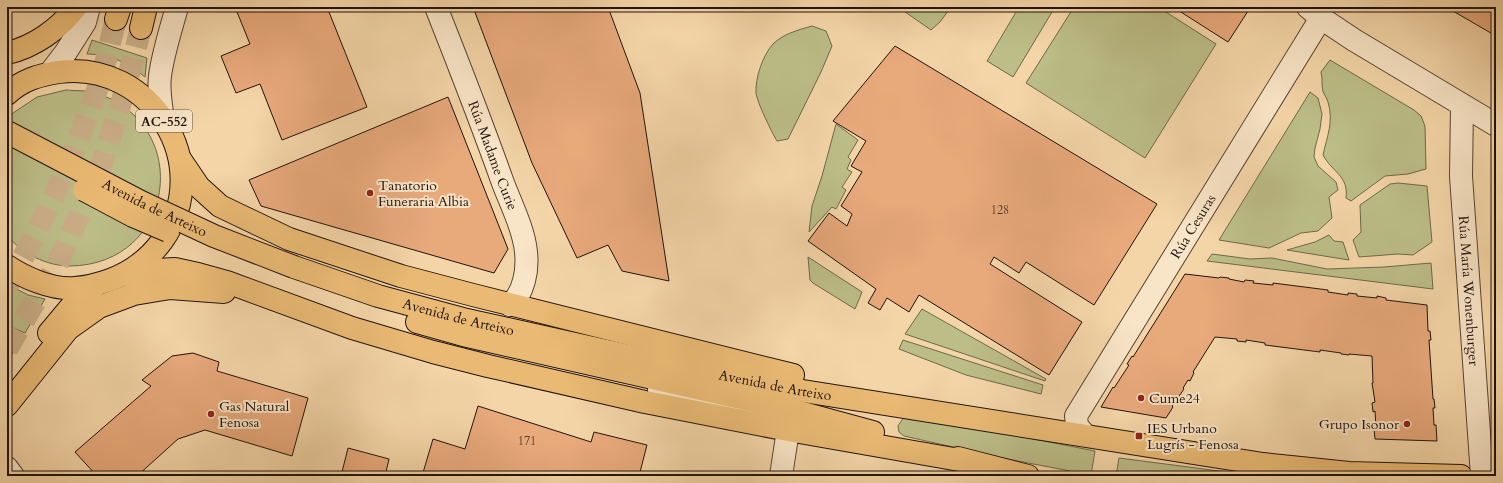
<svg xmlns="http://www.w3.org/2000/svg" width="1503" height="483" viewBox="0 0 1503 483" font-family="Cardo,serif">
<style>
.green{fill:#bcbd87;stroke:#6e684a}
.building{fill:#e8a97b;stroke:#20130e}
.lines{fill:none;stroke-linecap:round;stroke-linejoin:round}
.major-tunnel{stroke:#caae88;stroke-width:22;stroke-dasharray:22 11;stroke-linecap:butt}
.minor-casing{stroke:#554434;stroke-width:24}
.major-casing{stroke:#20130e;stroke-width:24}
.minor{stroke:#f8e4c6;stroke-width:22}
.major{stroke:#eaba74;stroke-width:22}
.major-bridge-casing{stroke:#20130e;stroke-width:24;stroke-linecap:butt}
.major-bridge{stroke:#eaba74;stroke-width:22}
.poi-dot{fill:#8f2418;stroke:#f8e4c6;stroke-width:1.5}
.labels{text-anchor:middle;stroke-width:4;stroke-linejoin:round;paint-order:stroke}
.number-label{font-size:12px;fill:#523829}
.shield{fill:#f8e4c6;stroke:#615245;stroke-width:1}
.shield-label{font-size:13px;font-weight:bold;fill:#20130e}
.street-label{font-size:14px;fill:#20130e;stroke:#f8e4c6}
.poi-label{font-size:14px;fill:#20130e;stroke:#f8e4c6;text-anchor:start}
</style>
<rect width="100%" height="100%" fill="#f4d5a7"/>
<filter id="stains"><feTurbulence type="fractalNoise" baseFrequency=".005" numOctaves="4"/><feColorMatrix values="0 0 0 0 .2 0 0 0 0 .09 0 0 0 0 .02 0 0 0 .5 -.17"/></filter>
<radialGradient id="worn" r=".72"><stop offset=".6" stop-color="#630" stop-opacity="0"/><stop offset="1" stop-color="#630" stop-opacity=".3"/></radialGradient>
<path class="green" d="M898 7H951L940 22 931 30Z
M1019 7H1055L1013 77 987 61Z
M1074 7H1158L1216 44 1145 158 1026 83Z
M812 26 826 31 832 46 821 72 788 139 777 141C772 133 757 102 756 93 755 78 763 55 773 44 783 34 798 30 812 26Z
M92 40 147 58 145 77C128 63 110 54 87 54Z
M1330 60 1414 110 1421 116 1425 126 1426 169 1408 174 1385 176 1351 201 1346 198C1349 176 1332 172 1323 155 1327 136 1334 122 1328 102 1327 98 1324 95 1323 91 1321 85 1323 79 1321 72Z
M66 90C75 91 87 90 96 93 195 125 175 265 70 266 47 266 22 254 7 235V121L13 113 37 97Z
M1310 92 1318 98 1322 114 1320 129 1315 148 1314 157 1318 166 1336 182 1338 190 1329 197 1332 218 1318 231 1301 233 1269 248 1219 240Z
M836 124 858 140 848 157 851 160 847 169 852 172 842 187 846 190 836 209 832 207 809 232 812 206 822 176Z
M1398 183 1427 186 1432 242 1413 255 1398 254 1359 257 1353 240 1361 232 1360 205 1390 184Z
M1329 235 1334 241 1343 242 1349 260 1287 250 1315 242Z
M1212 254 1250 259 1272 258 1327 269 1384 267 1431 263 1433 289 1207 261Z
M808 257 862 292 855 309 813 283 810 280Z
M7 284 28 295 45 299 25 333 7 325Z
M922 309 1046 379 1045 381 905 334Z
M903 340 1043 385 1041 394 966 375 899 349Z
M7 343 16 347 7 363Z
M910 415 1095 451 1091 475 1002 458 904 436 899 432 898 426 904 417Z
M1119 458 1258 476H1116Z"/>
<path class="building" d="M235 7H327L367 107 282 140 260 84 236 93 221 56 250 44Z
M473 7H608L640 93 669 281 622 271 608 245 577 258 532 163Z
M1173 7H1244L1248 11 1228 42Z
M1446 7H1496V36Z
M895 46 1157 204 1094 305 1026 262 1019 273 994 257 990 264 1082 322 1049 375 919 295 909 312 887 298 880 310 868 303 876 289 808 241 829 213 847 226 852 214 841 206 862 172 851 166 866 141 833 121Z
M448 97 508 249 494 273 261 206 249 180Z
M1185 274 1219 278 1220 277 1229 278V279L1244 282 1245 280 1254 281 1253 283 1273 285V283L1328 290V292L1348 295V293L1357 294V296L1377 298V296L1386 298V300L1427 305 1428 331H1430L1431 340H1429L1433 399H1434L1435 408H1433L1434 425H1436L1437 441 1375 439 1374 428H1376L1375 411 1373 412 1372 403 1375 402 1372 383H1373L1372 356 1349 354V355L1341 354V353L1320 350V352L1265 345V343L1246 340V342L1237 341V339L1215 337 1193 372 1194 373 1190 381 1188 380 1183 388 1184 389 1172 406 1173 407 1166 418 1101 407 1113 387 1114 388 1129 365 1127 364 1132 356 1133 357Z
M193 353 219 362 217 371 308 398 292 456 205 430 178 439 137 476H97L75 452 151 386 142 380 172 356Z
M478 406 591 442 594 432 647 445 639 476H422L433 439 465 449Z
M348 448 389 459 385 476H341Z"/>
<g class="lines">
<path class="major-tunnel" d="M7 286C43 224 73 157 97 90 105 67 110 42 116 19
M7 349 57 265 100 169 122 100 141 28"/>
<g class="minor-casing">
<g id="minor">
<path id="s1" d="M436 7C459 65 482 124 503 183 511 204 524 230 526 252 528 270 524 293 510 305"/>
<path d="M1308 7 1321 18 1354 40 1496 125"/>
<path d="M50 73 66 52 85 22 89 7"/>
<path id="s2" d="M1462 105 1461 176 1482 476"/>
<path d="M163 119C161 105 158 90 160 76 163 53 171 29 177 7"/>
<path d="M659 390 781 423 786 427 788 430 781 476"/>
<path id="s3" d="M1085 435 1077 426 1076 416 1321 18"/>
<path d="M7 468 13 476"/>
</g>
</g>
<g class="major-casing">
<g id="major">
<path d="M116 19 120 7"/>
<path d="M141 28 146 7"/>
<path d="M7 53C34 47 59 29 76 7"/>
<path d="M7 94C22 80 39 75 59 72 151 60 216 165 162 241 148 260 132 272 110 280 99 284 86 287 75 288 52 290 25 278 7 266"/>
<path d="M180 159 199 187 220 206 289 239 401 276 473 295 793 375"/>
<path id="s4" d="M294 267 378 296 467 320 642 359 803 391 1263 464 1349 473 1461 476"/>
<path d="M124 275 156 270 175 269 198 274 227 282 352 328 433 352 488 366 645 402 788 430 971 462"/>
<path d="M417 322 463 335 781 407 873 432"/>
<path d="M49 333 74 303 96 285"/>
<path d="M7 405 68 329 99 307 134 294 170 288 224 292"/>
<path d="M958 458 1028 476"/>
</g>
</g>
<use href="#minor" class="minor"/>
<use href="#major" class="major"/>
<g class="major-bridge-casing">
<g id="major-bridge">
<path id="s5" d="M7 132 141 202 214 236 294 267"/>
<path d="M84 190 133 216 168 231"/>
</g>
</g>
<use href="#major-bridge" class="major-bridge"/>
</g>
<g class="poi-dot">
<circle cx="370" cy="193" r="4"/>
<circle cx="1141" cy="398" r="4"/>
<circle cx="211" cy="414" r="4"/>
<circle cx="1407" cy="424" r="4"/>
<rect x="1135" y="432" width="8" height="8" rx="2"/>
</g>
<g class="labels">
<g class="number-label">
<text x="1000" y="214">128</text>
<text x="527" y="445">171</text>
</g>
<rect class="shield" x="136" y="110" width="56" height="22" rx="3"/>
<g class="shield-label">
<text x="164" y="126">AC-552</text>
</g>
<g class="street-label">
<text dy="5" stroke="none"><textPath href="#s1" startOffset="159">Rúa Madame Curie</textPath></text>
<text dy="5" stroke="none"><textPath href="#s5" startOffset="166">Avenida de Arteixo</textPath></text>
<text dy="5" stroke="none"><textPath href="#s3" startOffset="245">Rúa Cesuras</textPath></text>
<text dy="5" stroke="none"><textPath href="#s2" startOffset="186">Rúa María Wonenburger</textPath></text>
<text dy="5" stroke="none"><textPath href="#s4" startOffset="172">Avenida de Arteixo</textPath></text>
<text dy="5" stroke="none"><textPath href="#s4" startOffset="496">Avenida de Arteixo</textPath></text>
</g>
<g class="poi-label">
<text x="378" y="190">Tanatorio<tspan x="378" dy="16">Funeraria Albia</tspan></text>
<text x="1149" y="403">Cume24</text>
<text x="219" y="411">Gas Natural<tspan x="219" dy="16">Fenosa</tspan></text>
<text x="1399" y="429" text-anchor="end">Grupo Isonor</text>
<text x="1147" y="433">IES Urbano<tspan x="1147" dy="16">Lugrís - Fenosa</tspan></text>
</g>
</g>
<rect width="1503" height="483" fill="none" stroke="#f4d5a7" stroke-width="24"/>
<rect x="8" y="8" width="1487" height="467" fill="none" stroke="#20130e" stroke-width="2"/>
<rect x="12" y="12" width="1479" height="459" fill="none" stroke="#20130e"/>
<rect width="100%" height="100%" filter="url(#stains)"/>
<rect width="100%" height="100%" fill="url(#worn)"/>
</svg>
